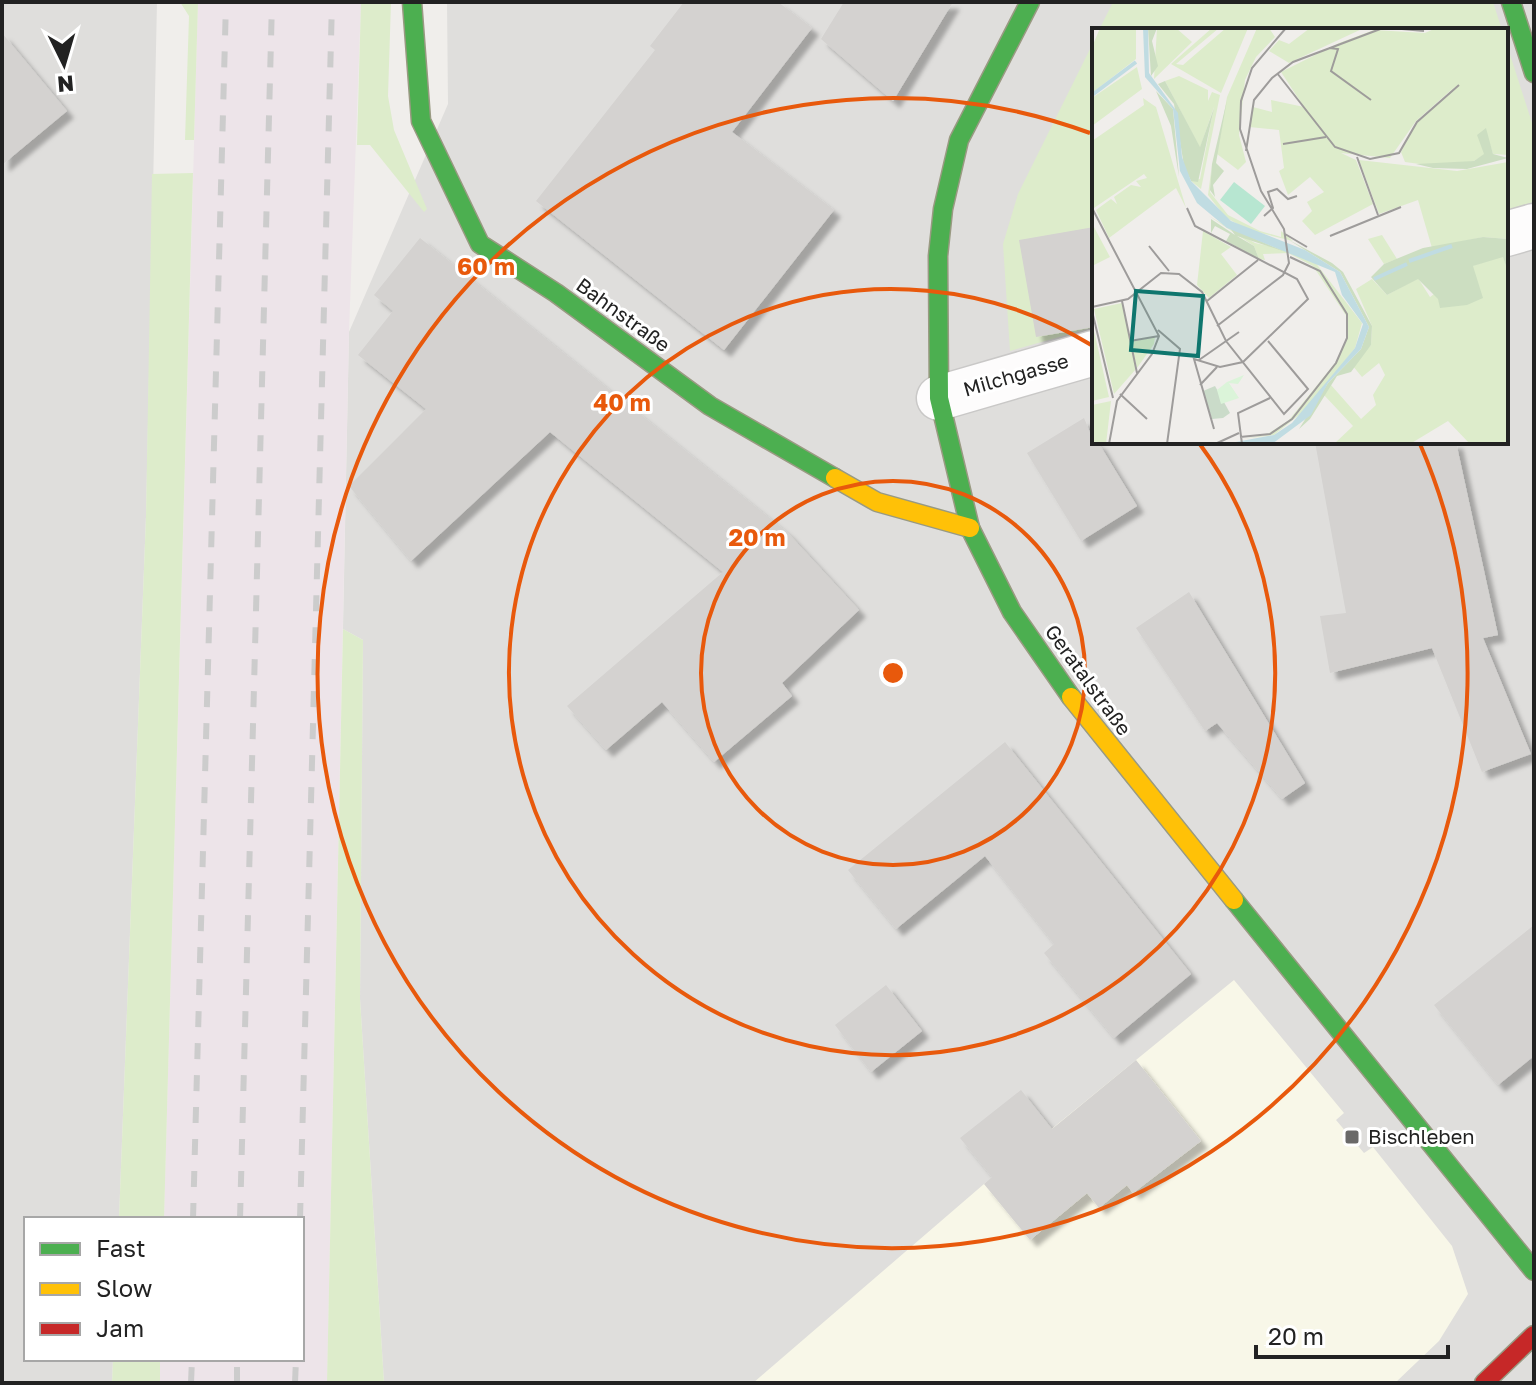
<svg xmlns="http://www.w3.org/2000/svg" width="1536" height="1385" viewBox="0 0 1536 1385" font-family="'Golos Text',sans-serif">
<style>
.residential{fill:#dfdedc;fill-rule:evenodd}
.industrial{fill:#ede4e9}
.education{fill:#f8f7e8}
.grass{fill:#ddeccb}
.building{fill:#d4d2d0;filter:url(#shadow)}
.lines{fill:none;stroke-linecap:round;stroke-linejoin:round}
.street-casing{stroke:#c9c8c7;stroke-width:47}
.fast-casing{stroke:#999a82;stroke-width:21}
.slow-casing{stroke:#999a82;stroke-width:21}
.jam-casing{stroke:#999a82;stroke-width:21}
.street{stroke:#fdfcfc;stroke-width:44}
.fast{stroke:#4caf50;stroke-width:18}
.slow{stroke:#ffc107;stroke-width:18}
.jam{stroke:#c62828;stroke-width:18}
.rail{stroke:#ccc;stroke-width:6;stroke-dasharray:16 16;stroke-linecap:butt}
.ring{fill:none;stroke:#e8590c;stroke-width:4}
.poi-dot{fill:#6a6968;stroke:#fff;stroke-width:3}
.labels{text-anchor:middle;stroke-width:6;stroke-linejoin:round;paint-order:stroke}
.street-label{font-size:20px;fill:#222;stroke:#fff}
.poi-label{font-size:20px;fill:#222;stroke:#fff;text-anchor:start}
.inset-river{fill:none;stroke:#c0dce2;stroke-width:4}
.inset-road{fill:none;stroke:#9e9c9b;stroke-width:2}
.view{fill:#0f766e;fill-opacity:0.15;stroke:#0f766e;stroke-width:4}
.inset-edge{fill:none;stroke:#222;stroke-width:4}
.centre{fill:#e8590c;stroke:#fff;stroke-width:4}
.ring-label{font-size:24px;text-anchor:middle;font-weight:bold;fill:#e8590c;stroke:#fff;stroke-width:6;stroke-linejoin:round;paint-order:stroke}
</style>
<defs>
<filter id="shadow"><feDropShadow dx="7" dy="7" stdDeviation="2" flood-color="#0004"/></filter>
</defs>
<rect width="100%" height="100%" fill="#f0eeeb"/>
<path class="residential" d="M2 2H157L146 516 119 1219H26V1359H113L112 1383H2Z
M447 2H1534V1383H384L360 999 363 640 343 629 349 332 448 104ZM1094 30H1506V442H1094Z"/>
<path class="industrial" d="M198 2H361L349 332 327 1383H160V1359H302V1219H164Z"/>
<path class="education" d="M1234 980 1344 1113 1336 1120 1364 1153 1373 1147 1452 1246 1468 1294 1439 1341 1395 1383H753L984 1184Z"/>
<path class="grass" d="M180 2H198L194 140H185L189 16Z
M361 2H391L388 96 394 130 427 209 424 212 370 145H357Z
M1113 2H1493L1502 30H1099Z
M1094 41V327L1010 351 1003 244 1018 194Z
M1506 42 1534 129V202L1506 210Z
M193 173 164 1219H119L146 516 152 174Z
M343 629 363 640 360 999 384 1383H327Z
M113 1359H160V1383H112Z"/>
<path class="building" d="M684 2H778L812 28 732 132 834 210 724 350 536 201 655 50 650 46Z
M844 2H953L893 101 821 39Z
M2 33 67 111 2 165Z
M1094 227V327L1036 337 1019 240Z
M420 238 787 532 859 610 782 683 792 696 714 762 662 702 606 750 567 706 723 572 550 432 411 561 349 486 426 409 358 355 393 311 374 295Z
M1084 418 1094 442H1098L1137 506 1081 541 1027 453Z
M1315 442H1456L1498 635 1483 638 1531 754 1482 772 1432 648 1330 673 1320 616 1346 613Z
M1189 592 1305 783 1282 799 1217 723 1205 731 1136 628Z
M1005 742 1191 974 1114 1038 1044 953 1054 944 985 856 896 929 848 870Z
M1534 925V1056L1498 1085 1434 1005Z
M886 985 922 1031 871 1072 835 1025Z
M1136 1060 1201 1141 1133 1193 1127 1185 1099 1208 1087 1193 1030 1240 984 1184 992 1177 960 1138 1021 1090 1052 1129Z"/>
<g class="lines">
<g class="street-casing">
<path id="street" d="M1506 234 1534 226
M939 398 1094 353"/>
</g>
<g class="fast-casing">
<path id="fast" d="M412 2 421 121 480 244 556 293 710 406 835 478
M1030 2 959 140 943 209 938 256 939 398 970 528 1012 612 1071 697
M1511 2 1534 73
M1234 900 1534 1271"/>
</g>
<g class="slow-casing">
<path id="slow" d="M835 478 877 502 970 528
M1071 697 1234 900"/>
</g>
<g class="jam-casing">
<path id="jam" d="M1484 1383 1534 1335"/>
</g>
<use href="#street" class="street"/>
<use href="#fast" class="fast"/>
<use href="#slow" class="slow"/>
<use href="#jam" class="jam"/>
<path class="rail" d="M193 1219 226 2
M240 1219 272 2
M300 1219 332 2
M191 1383 192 1359
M237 1383V1359
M295 1383 296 1359"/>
</g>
<g class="ring">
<circle cx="893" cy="673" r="192"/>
<path d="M1199 443A383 383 0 1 1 1093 346"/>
<path d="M1420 444A575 575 0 1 1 1090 133"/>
</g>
<rect class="poi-dot" x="1344" y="1129" width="16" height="16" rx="4"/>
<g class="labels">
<g class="street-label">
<text transform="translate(623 315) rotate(36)" y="7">Bahnstraße</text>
<text transform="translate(1016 375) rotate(-16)" y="7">Milchgasse</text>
<text transform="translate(1088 680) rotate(54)" y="7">Geratalstraße</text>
</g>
<g class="poi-label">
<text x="1368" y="1144">Bischleben</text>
</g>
</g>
<g transform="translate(1092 28)">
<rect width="416" height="416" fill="#f0eeeb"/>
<path d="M8 0H44V31L0 65V19ZM65 0H84L100 14 62 51ZM120 0H127L84 36 91 37 134 0H156L129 65 79 36ZM165 0H177L183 9 164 29 153 52 147 107 154 134 146 142 125 126 135 69ZM218 0H272L197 35 177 23 187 12 197 16ZM344 0H416V127L401 126 393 101V126L382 133 350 139 313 134 309 124 323 97 366 56 324 93 298 130 249 125 264 132 281 176 223 207 210 193 220 183 215 174 232 164 218 149 196 167 187 143 192 140 187 102 157 99 161 79 180 84 179 72 212 79 189 44 247 15 282 2 333 5ZM45 39 50 61 0 98V70ZM87 48 116 62V73L120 64 128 67 109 161 99 153 108 151 122 79 108 120 73 53ZM51 70 64 79 94 180 84 160 17 210 4 182 19 171 25 176 22 169 39 157 49 159 44 153 55 150 52 146 2 180 0 113 52 77ZM267 132 365 143 416 134V211L391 209 340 220 326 172 287 186ZM120 136 118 164 136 187 168 203 189 209V203L201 213 156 202 133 189 116 167ZM117 188 163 215 195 222 223 234 270 295 263 320 217 379 182 407 150 411 174 407 197 392 243 335 255 310V289L221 238 196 225 171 226 173 232 167 231 162 218ZM2 199 18 229 0 238V200ZM111 203 139 219 129 226 145 247 117 270 105 257ZM290 207 305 231 292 236 276 211ZM411 228 416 244V416H378L356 393 318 416H242L261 398 232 367 239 357 269 391 284 377 281 367 293 347 287 335 270 349 260 337 279 317 280 298 264 261 280 251 295 267 326 250 338 269 380 238ZM30 275 44 341 22 366 2 281ZM0 294 17 369 0 373 1 339ZM63 309 62 316 45 340 39 314ZM19 373 14 416H0V377Z" fill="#ddeccb"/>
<path d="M56 0H65L60 13 66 38 59 48ZM73 53 108 119 122 80 106 154 99 153 92 138 82 76 66 56ZM64 63 81 81 87 149 79 98ZM135 72 124 135 132 143 121 157 123 169 118 162 120 136ZM394 100 401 126 416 130 375 141 341 140 324 136 382 133 392 126 385 107ZM119 191 143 207 138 200 194 224 145 208 162 218 167 231 134 213 138 206 123 198 119 205ZM391 209 416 211V244L411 229 381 238 391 270 375 277 348 280 346 271 326 251 295 267 279 249 292 236 331 220ZM197 212 240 235 251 244 280 298 279 317 259 344 245 348 218 391 207 401 236 355 269 321 277 299 248 244Z" fill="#ccdec1"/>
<path d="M123 358 138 385 131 390 120 391 111 363Z" fill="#cadbc9"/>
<path d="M152 347 146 356 137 355 147 370 129 376 125 362 135 354Z" fill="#dbf4d9"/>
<path d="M142 154 173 178 159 196 128 172Z" fill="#b7e6d1"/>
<path d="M51 0H56L57 45 86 85 90 129 99 153 139 193 213 222 248 244 277 299 269 321 236 355 219 387 180 416H133L182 407 200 395 263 320 271 296 250 267 243 244 135 200 105 175 88 143 81 81 53 49Z" fill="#c0dce2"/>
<path class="inset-river" d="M0 67 44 34M317 233 360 218M282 251 315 236"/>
<path class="inset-road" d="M299 0 332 3M237 20 246 21 239 43 279 72M185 45 243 119 278 131 307 125 325 94 367 57M191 116 234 109M154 123 162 72 180 50 201 34 291 0M265 129 286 187M0 180 67 308 60 326 25 373 17 416M95 180 103 198 205 251 216 271 151 334 128 339 102 331 122 401M172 188 181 180 176 164 185 161 196 171 205 168M193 206 215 219M238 208 309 179M57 218 77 243M30 273 45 345M115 273 166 232M0 279 36 271 69 245 87 246 110 264 134 313 192 386 216 361 176 313M0 283 21 370M125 298 191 247 197 235 192 201 169 163 148 101 149 73 160 40 194 0M66 302 88 321 75 416M38 313 67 308M107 332 147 304M108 357 125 339M28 366 55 391M148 409 178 406 200 391 244 335 255 310V286L228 243 198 229M123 416 147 405M150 416 146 385 178 370"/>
<path class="view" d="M44 263 111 268 106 328 39 322Z"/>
<rect width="416" height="416" class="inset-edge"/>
</g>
<circle cx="893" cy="673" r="12" class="centre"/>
<g class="ring-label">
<text x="486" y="275">60 m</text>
<text x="622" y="411">40 m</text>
<text x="757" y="546">20 m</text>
</g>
<rect width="1536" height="1385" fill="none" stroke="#222222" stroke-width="8"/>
<rect x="24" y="1217" width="280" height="144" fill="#ffffff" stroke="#a7a7a7" stroke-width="2"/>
<rect x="40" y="1243" width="40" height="12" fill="#4caf50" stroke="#a7a7a7" stroke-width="2"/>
<text x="96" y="1257" font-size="24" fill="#222222">Fast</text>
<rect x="40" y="1283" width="40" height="12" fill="#ffc107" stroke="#a7a7a7" stroke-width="2"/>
<text x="96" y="1297" font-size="24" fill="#222222">Slow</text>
<rect x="40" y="1323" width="40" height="12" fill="#c62828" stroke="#a7a7a7" stroke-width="2"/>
<text x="96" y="1337" font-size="24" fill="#222222">Jam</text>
<g transform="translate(64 64) rotate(175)" stroke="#ffffff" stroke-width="6" paint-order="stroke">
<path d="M0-6L14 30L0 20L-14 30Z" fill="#222222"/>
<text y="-12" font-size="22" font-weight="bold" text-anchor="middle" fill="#222222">N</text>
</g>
<path d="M1256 1345v12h192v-12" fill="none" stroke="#222222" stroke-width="4"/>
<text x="1268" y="1345" font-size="24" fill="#222222" stroke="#ffffff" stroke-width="6" paint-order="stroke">20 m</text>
</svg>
